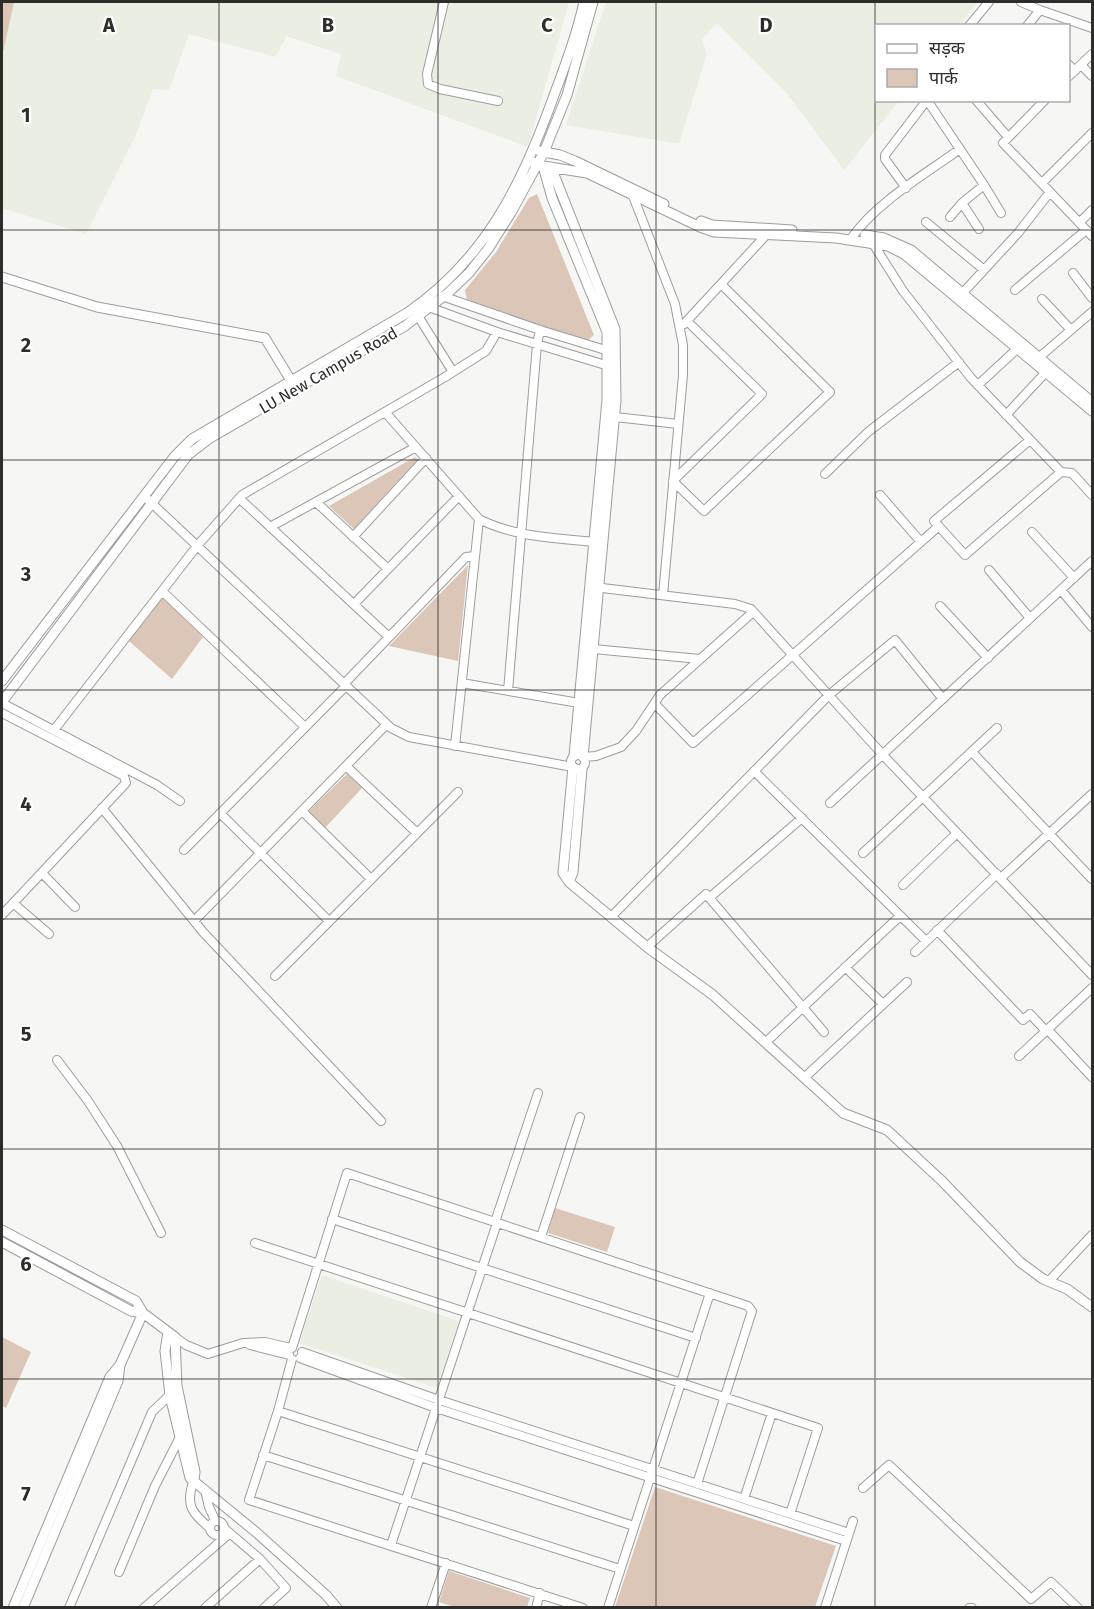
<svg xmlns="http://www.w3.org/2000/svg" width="1094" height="1609" viewBox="0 0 1094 1609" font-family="'Fira Sans','Noto Sans Devanagari',sans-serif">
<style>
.built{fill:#eaeee3}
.green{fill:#dbc6b7}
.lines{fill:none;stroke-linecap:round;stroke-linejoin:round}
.minor-casing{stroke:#9d9e9b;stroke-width:10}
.tertiary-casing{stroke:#9d9e9b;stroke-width:11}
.minor{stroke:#fff;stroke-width:8}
.tertiary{stroke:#fff;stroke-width:9}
.grid{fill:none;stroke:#2d2e2c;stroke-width:1.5;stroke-opacity:0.55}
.labels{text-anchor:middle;stroke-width:4.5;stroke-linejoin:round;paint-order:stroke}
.street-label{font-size:16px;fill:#2d2e2c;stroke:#fff}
.grid-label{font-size:20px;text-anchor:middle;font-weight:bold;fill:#2d2e2c;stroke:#fff;stroke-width:4.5;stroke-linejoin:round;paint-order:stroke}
</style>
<rect width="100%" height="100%" fill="#f6f7f4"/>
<path class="built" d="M2 2H569L528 147 336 76 341 54 286 36 276 57 189 34 169 90 153 89 136 135 86 234 2 208Z
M606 2H978L959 25 876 26V100L899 101 844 170 788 95 717 23 702 39 707 54 679 144 566 125Z
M322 1275 459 1321 437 1388 299 1343Z"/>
<path class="green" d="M2 2H14L2 57Z
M537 194 594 335 586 342 467 301 465 290 496 252 529 198Z
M415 457 418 459 354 529 329 506Z
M468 565 458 661 389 646Z
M162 597 203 637 172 679 129 641Z
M347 774 362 788 325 828 309 811Z
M555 1208 615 1227 607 1252 548 1233Z
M2 1337 31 1352 6 1408 2 1406Z
M655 1487 836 1546 815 1607H615Z
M449 1571 530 1598 527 1607H454L439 1602Z"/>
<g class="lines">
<g class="minor-casing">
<path id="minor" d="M444 2 427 74 428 84 440 89 498 101
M1021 2 1040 10 1092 28
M969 26 989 2
M1027 26 1040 10
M1068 64 1075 71
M1081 65 1092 76
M1068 77 1092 54
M927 100 984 185 1001 213
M976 100 1008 137
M1045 100 1003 143 1092 236
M1042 183 1092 133
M906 188 885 159V155L927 100
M633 196 675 304 683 345V375L663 595
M962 203 979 229
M950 217 962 203 984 185
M926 222 983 269
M1080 222 1092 210
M850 240C875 203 924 175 960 149
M872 242 903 291 971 378 1061 472 1072 473 1092 495
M1073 273 1092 298
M1015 290 1086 230
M442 296 540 330 612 352
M959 297 1018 233 1050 192
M1042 299 1071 330
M426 306 497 332 612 367
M418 316 453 372
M687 321 762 394 673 481 704 511 830 392 721 284
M684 324 767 234
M1036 360 1092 312
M978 385 1018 348
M385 412 479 519C514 537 555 538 594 542
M1006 415 1046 372
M615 417 678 424
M1030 440 934 521 965 555 1061 472
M825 474 868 432 959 362
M880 495 921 542
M144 496 391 728 409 737 573 767
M239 498 389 637
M316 502 388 569
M270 527 416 447
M1032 532 1074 578
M353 537 426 458
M989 570 1030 618
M594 587 735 604 751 609 882 754 1092 975
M1061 590 1092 627
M162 591 305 727
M354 604 459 496
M940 606 988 658
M593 649 700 659
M462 683 579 703
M344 684 466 557 475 556
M508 691 537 344 540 330
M2 703 157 785 180 801
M655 704 693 743 939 526
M2 713 124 776 126 783 2 915
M54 730 197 546 242 495 445 377 486 351 497 332
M455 746 479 519
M972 752 1092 879
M571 762a7 7 0 1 1 14 0a7 7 0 1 1-14 0Z
M583 757 596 756 621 747 636 731 660 695 753 612
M346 766 417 833
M754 771 926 941
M830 803 1092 561
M102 808 203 932 381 1121
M302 811 371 879
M220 813 329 921
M184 850 346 686
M863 853 997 728
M42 873 75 907
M1001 878 1092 794
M903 885 957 833
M709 898 802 818
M13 903 49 934
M611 917 829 695 895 640 943 699
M194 921 386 725
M937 930 1023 1020 1030 1014 1046 1031
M647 947 706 894 824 1032
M915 952 997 874
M845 967 883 1004
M275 976 458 792
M1048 1030 1092 1077
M766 1042 900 916
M1019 1056 1092 988
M57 1060 88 1101 117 1146 161 1233
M804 1078 907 982
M332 1219 696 1338
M495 1222 538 1093
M541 1237 580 1117
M255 1243 818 1428 790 1514
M1049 1281 1092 1235
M175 1337 186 1345 208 1354 243 1343 265 1342 291 1348
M250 1345 289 1355
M292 1348 347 1173 748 1306 752 1311 697 1484
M302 1352 439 1400 849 1533
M300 1358 436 1408 846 1541
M292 1359 278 1411 249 1500 583 1608
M278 1411 634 1526
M263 1455 620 1569
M194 1480C185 1504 191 1513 210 1528
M863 1488 889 1465 1031 1599 1051 1582 1078 1608
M205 1490 209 1507 215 1520
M744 1499 772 1413
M210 1528a7 7 0 1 1 14 0a7 7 0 1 1-14 0Z
M225 1529 260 1559 286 1588 264 1608
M391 1545 497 1223
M119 1572 155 1486 179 1439
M69 1608 152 1412 173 1392
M144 1608 230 1533
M205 1608 260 1559
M431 1608 446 1563
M536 1608 540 1593
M608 1608 710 1293
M825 1608 853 1521
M969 1608H972"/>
</g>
<g class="tertiary-casing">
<path id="tertiary" d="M539 151 560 155 575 161 664 204
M533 162 543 166 587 173 700 227 714 232 836 238 888 246 904 254 1092 411
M543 166 552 198 607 332V400L574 756
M551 167 615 329 616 400 583 757
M701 221 712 225 792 230
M865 235 884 238 911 250 1092 402
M2 277 97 307 265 338 293 384
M2 681 174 457 192 439 407 313C486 259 522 184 553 98 565 66 577 34 584 2
M2 702 188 455 210 438 405 326 448 293 469 273 488 249 512 211 544 152 567 95 593 2
M573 767 563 873 569 882 647 947 713 995 843 1113 887 1130 942 1181 1020 1262 1043 1279 1067 1289 1092 1307
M569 882 573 872 582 769
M2 1230 136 1301 143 1313 175 1337 177 1386 195 1472 194 1480
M2 1242 131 1311 143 1313
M168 1332 165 1351 170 1396 190 1478 257 1533 326 1595 337 1608
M13 1608 110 1377 120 1365 143 1313
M23 1608 118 1381 120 1365"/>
</g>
<use href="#minor" class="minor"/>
<use href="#tertiary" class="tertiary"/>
</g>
<path class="grid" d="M219 2V1608M438 2V1608M656 2V1608M875 2V1608M2 230H1092M2 460H1092M2 690H1092M2 919H1092M2 1149H1092M2 1379H1092"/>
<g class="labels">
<g class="street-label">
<text transform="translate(328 370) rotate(-30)" y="6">LU New Campus Road</text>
</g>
</g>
<g class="grid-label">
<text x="109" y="32">A</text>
<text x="328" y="32">B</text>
<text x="547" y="32">C</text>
<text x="766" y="32">D</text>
<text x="26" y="122">1</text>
<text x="26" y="352">2</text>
<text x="26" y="581">3</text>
<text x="26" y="811">4</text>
<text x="26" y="1041">5</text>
<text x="26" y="1271">6</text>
<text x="26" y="1501">7</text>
</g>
<rect width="1094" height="1609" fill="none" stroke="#2d2e2c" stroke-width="6"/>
<rect x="875" y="24" width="195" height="78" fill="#ffffff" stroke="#ababab" stroke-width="1.5"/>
<rect x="887" y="44" width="30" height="9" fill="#ffffff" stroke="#ababab" stroke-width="1.5"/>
<text x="929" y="54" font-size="18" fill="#2d2e2c">सड़क</text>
<rect x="887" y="69" width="30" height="18" fill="#dbc6b7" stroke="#ababab" stroke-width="1.5"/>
<text x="929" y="84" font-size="18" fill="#2d2e2c">पार्क</text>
</svg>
